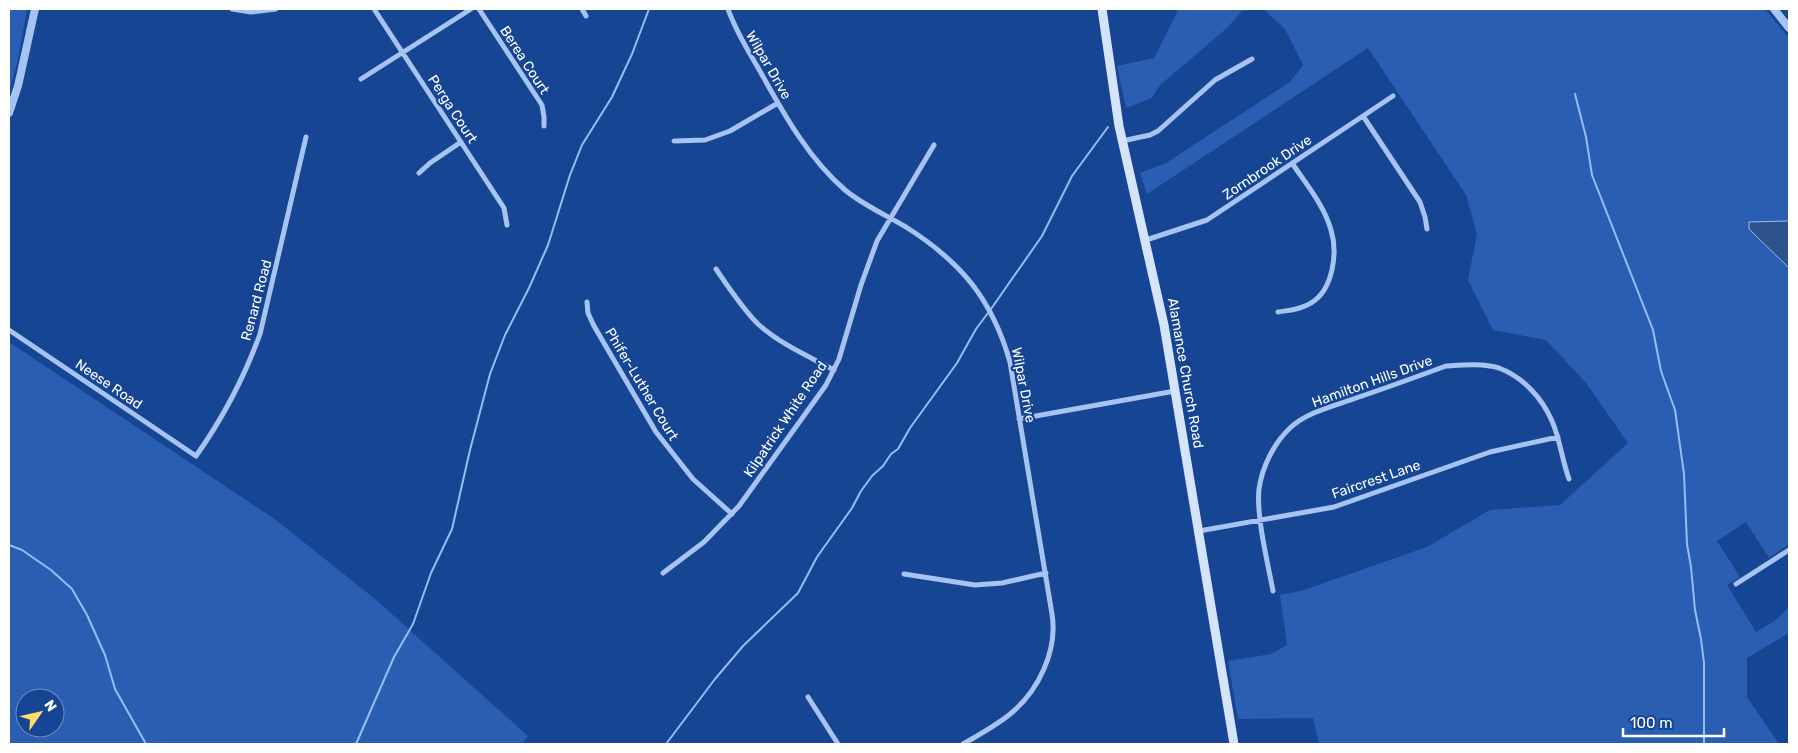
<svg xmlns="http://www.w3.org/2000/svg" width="1798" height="753" viewBox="0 0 1798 753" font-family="Rubik,sans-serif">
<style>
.green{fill:#2a5eb3;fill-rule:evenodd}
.water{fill:#2f518c;stroke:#99bdf3}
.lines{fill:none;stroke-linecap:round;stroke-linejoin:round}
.stream{stroke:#99bdf3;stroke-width:2}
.minor{stroke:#a6c3f1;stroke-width:5}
.tertiary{stroke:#a6c3f1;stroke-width:8}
.secondary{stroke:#d5e3fb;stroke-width:9}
.labels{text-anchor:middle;stroke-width:4.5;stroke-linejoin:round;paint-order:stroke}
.street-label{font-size:14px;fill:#fff;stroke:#164594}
</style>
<rect width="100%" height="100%" fill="#164594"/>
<path class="green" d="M9 9H27L17 64 9 91Z
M1176 9H1261L1242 11 1227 28 1159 86 1152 98 1126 108 1117 66 1154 58 1177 12Z
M1263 9H1765L1789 38V221L1749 222V229L1789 268V544L1769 558 1746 522 1717 541 1740 577 1727 585 1756 632 1776 620 1789 607V633L1747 658V697L1779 744H1319L1313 718 1238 719 1228 661 1271 654 1287 645 1280 595 1301 591 1427 547 1490 510 1560 505 1628 443 1586 383 1546 340 1493 330 1468 280 1477 234 1466 195 1368 48 1147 194 1140 173 1166 163 1290 82 1303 65 1285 29Z
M9 342 276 520 375 599 528 736 522 744H9ZM25 698H55V728H25Z"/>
<path class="water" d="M1789 221V268L1749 229V222Z"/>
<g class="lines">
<path class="stream" d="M1575 94 1586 137 1592 175 1653 330 1661 371 1675 410 1684 474 1687 544 1691 567 1695 610 1701 639 1704 663V744
M991 309 1042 236 1072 176 1108 127
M9 545 22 550 51 570 72 589 87 615 105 655 115 689 146 744
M356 744 394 657 413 624 431 573 452 529 470 450 490 374 505 335 529 288 548 245 570 175 582 145 612 97 632 54 649 9
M666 744 715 679 743 646 798 593 817 557 852 508 861 491 872 476 883 466 891 454 898 449 910 428 957 363 976 329 988 313"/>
<path class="minor" d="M232 9 251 12 276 9
M374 9 504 208 507 225
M479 9 542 105 544 117V126
M582 9 586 16
M728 9C736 32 749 52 761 73 784 114 808 158 845 190 863 205 886 215 906 227 961 262 992 299 1010 362L1052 614C1058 651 1038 692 1009 715 995 726 979 735 963 744
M361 79 471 9
M1363 116 1420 202 1425 217 1427 229
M674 141 705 140 730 131 778 103
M1122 141 1150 135 1158 131 1215 80 1252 59
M419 173 430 163 461 142
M1146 240 1207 220 1393 96
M716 269C729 288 742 308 758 324 780 344 808 356 834 370
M587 302 588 313 594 326 656 432 693 479 732 514
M1278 312C1289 310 1300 310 1311 303 1333 290 1338 253 1331 230 1324 205 1306 184 1292 163
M9 330 196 456C223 418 244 378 260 334L306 137
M1019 419 1175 391
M1199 531 1334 507 1490 452 1558 437
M663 573 704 542 739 506 826 385 839 359 861 285 877 241 934 145
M904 574 975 585 1002 583 1046 573
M1736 584 1789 550
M1273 591C1268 564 1256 516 1259 489 1262 467 1274 443 1290 428 1307 412 1334 406 1356 398 1386 388 1416 377 1446 366 1462 365 1483 363 1499 368 1523 377 1542 398 1552 421 1560 439 1562 460 1569 479
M808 697 838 744"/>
<path class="tertiary" d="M1774 9 1789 28
M9 113 18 86 35 9"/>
<path class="secondary" d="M1102 9 1119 126 1164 325 1234 744"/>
</g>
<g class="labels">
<g class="street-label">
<text transform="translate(525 60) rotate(57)" y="5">Berea Court</text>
<text transform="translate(769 65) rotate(60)" y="5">Wilpar Drive</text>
<text transform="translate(453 109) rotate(57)" y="5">Perga Court</text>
<text transform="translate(1267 167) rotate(-34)" y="5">Zornbrook Drive</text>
<text transform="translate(256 300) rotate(-75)" y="5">Renard Road</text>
<text transform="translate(1186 373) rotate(80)" y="5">Alamance Church Road</text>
<text transform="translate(1372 381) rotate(-20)" y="5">Hamilton Hills Drive</text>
<text transform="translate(109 384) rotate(34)" y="5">Neese Road</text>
<text transform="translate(642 384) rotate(59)" y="5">Phifer-Luther Court</text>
<text transform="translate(1024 385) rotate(79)" y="5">Wilpar Drive</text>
<text transform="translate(785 419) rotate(-56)" y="5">Kilpatrick White Road</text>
<text transform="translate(1376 479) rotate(-19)" y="5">Faircrest Lane</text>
</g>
</g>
<rect width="1798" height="753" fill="none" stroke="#ffffff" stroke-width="20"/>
<g transform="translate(40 713) rotate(56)"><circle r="24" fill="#164594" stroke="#738fbf"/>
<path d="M0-4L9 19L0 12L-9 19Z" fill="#ffdd66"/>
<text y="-8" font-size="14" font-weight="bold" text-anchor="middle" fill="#ffffff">N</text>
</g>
<path d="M1623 728v8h101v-8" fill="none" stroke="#ffffff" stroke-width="2.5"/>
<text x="1630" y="728" font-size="15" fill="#ffffff" stroke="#164594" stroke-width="4" paint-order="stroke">100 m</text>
</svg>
